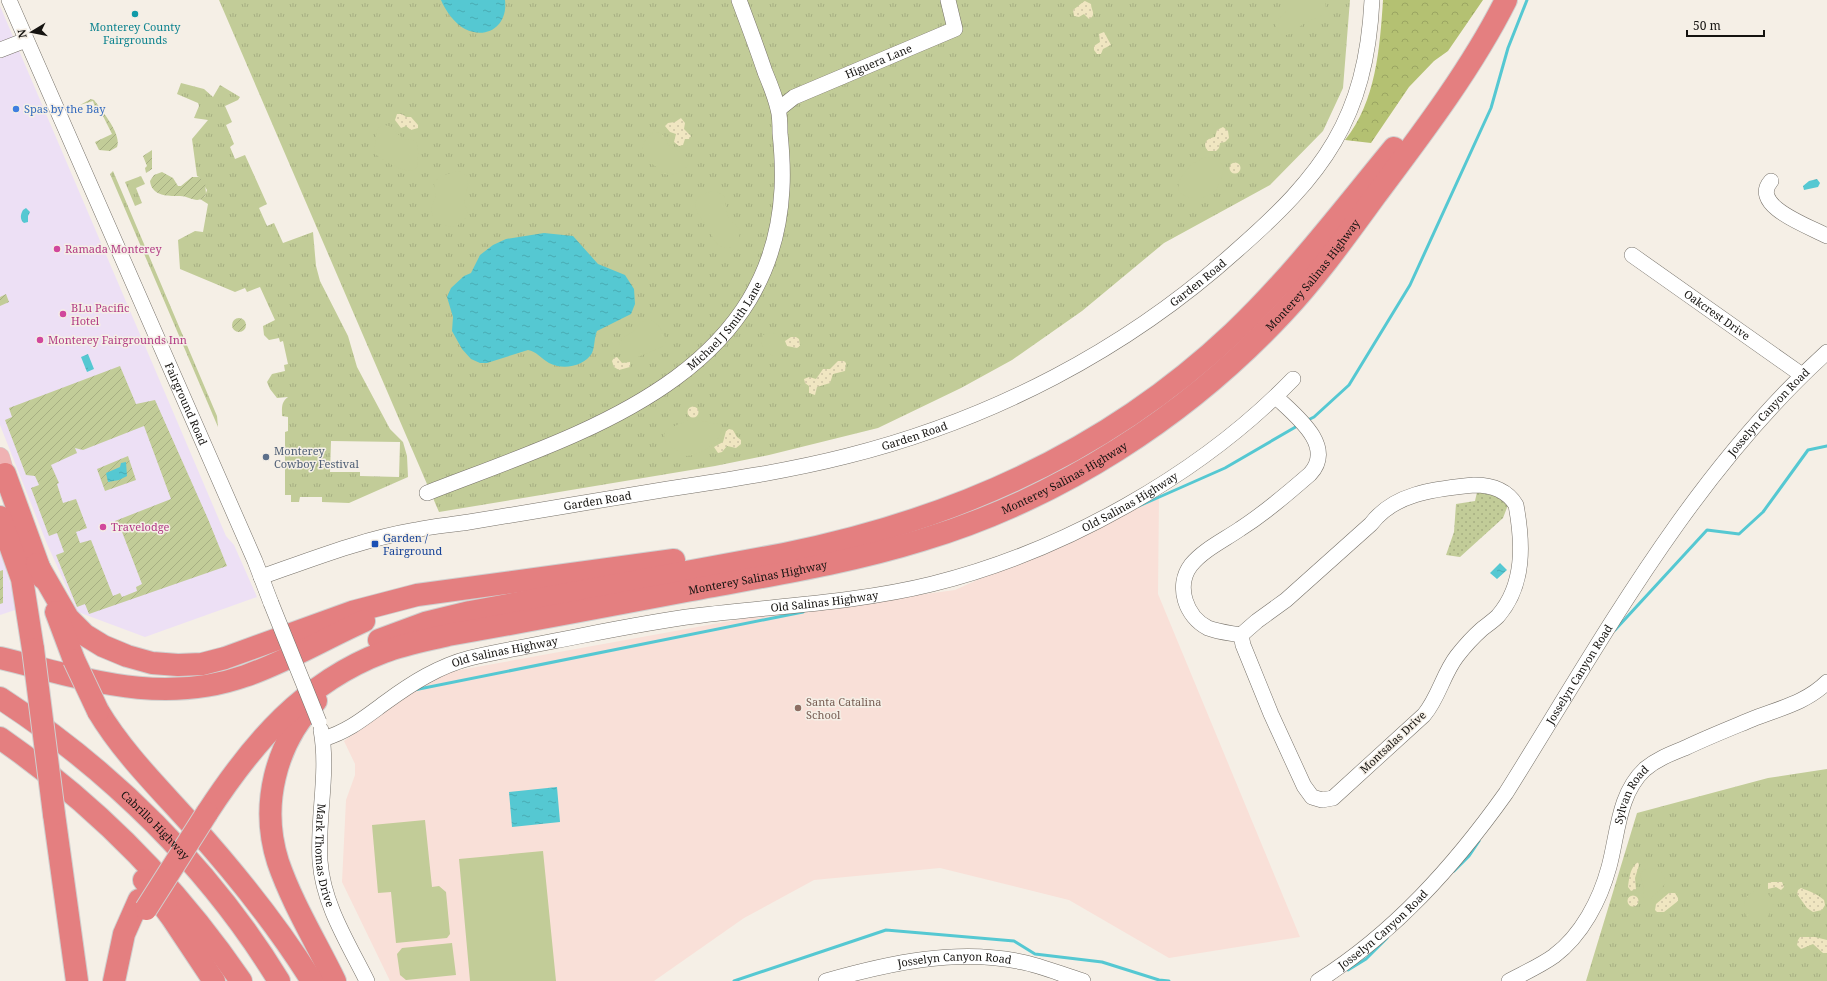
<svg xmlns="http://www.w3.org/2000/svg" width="1827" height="981" viewBox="0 0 1827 981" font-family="'Noto Serif',serif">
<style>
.commercial{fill:#ede0f5}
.education{fill:#f9e0d8}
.grass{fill:url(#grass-tufts);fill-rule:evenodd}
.forest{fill:url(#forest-crowns)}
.sand{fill:url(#sand-dots)}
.park{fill:url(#park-dots)}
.garden{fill:url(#garden-furrows);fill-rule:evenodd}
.pitch{fill:#c2cc98}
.water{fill:url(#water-ripples)}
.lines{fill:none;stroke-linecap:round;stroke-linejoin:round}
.stream{stroke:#55c8d2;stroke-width:3}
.minor-casing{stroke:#767169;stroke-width:16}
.major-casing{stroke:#d0d0cf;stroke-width:20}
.highway-casing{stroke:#d0d0cf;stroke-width:24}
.minor{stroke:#fff;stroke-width:15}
.major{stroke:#efb2b3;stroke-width:19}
.highway{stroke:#e47f80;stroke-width:22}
.minor-bridge-casing{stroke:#767169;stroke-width:16;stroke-linecap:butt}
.highway-bridge-casing{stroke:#d0d0cf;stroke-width:24;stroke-linecap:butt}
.minor-bridge{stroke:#fff;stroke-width:15}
.highway-bridge{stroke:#e47f80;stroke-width:22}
.culture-dot{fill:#0f9aa8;stroke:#f5efe6;stroke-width:1.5}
.shop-dot{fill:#3f7fe0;stroke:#f5efe6;stroke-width:1.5}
.hotel-dot{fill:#d1479c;stroke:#f5efe6;stroke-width:1.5}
.service-dot{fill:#5c6f8a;stroke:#f5efe6;stroke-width:1.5}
.transit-dot{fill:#1a4fb4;stroke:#f5efe6;stroke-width:1.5}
.education-dot{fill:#8d6e63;stroke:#f5efe6;stroke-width:1.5}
.labels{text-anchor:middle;stroke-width:3;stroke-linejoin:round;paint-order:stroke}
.culture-label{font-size:11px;fill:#0d838f;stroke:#f5efe6}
.street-label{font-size:11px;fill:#151310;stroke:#f5efe6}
.shop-label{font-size:11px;fill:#366cbe;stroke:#f5efe6;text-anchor:start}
.hotel-label{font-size:11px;fill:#b23c85;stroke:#f5efe6;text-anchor:start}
.service-label{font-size:11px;fill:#4e5e75;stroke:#f5efe6;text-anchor:start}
.transit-label{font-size:11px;fill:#164399;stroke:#f5efe6;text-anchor:start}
.education-label{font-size:11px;fill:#785e54;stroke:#f5efe6;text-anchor:start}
</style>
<defs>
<pattern id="grass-tufts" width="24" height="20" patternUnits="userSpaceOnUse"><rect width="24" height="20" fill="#c2cc98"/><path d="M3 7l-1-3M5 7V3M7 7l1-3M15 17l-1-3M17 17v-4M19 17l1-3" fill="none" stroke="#a6ae82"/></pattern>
<pattern id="forest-crowns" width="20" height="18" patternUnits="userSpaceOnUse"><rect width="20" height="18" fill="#b4c172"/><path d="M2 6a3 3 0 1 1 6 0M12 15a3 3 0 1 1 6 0" fill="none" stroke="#9aa562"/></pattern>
<pattern id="sand-dots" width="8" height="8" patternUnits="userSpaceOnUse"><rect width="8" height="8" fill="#f0e6c1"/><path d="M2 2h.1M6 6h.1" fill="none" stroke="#cdc4a5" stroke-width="1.8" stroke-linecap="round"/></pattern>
<pattern id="park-dots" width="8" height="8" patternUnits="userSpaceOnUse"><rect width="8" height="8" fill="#c2cc98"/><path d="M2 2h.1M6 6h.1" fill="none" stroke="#a6ae82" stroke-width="1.8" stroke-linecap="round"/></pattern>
<pattern id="garden-furrows" width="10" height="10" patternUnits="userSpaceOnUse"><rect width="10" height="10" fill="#c2cc98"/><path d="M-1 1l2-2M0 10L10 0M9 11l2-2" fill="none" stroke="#a6ae82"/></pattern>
<pattern id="water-ripples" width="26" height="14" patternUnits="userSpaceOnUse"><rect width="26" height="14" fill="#55c8d2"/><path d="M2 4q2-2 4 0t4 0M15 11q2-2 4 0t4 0" fill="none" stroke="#49abb3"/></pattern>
</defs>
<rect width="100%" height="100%" fill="#f5efe6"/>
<path class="commercial" d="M0 6 226 536 234 545 257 597 145 637 78 612 47 544 0 425Z
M0 550 18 609 0 615Z"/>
<path class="education" d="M1159 498 1158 594 1300 937 1169 958 1069 900 940 868 814 880 744 918 654 981H390L342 882 346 800 355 775V764L344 741 438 674 747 618 955 590Z"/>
<path class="grass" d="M219 0H1350L1343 88 1323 131 1270 185 1164 243 1082 311 1012 360 961 388 878 428 769 455 715 466 439 512Z
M181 83 204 89 213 97 220 85 240 97 238 100 225 106 232 122 226 125 234 144 230 147 235 159 245 155 267 204 259 208 267 226 274 223 283 243 313 232 316 266 320 281 348 336 357 367 390 429 403 442 407 456 408 477 349 503 322 502V497H300L299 502H291V495H285V432L288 431V417L282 416C282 408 281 402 288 397L277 398 270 389 267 382 272 374 285 371 284 365 288 364 283 341 280 342 279 338 269 340 264 335 263 326 275 320 260 287 247 292 245 288 235 292 180 269 178 240 195 231 203 232 208 204 200 199 205 196 207 190 199 177 197 176 192 139 208 120 194 118 199 106 198 103 177 94ZM331 441 400 442 399 477 360 476V472H330Z
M113 171 217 416 218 427 110 174Z
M141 176 145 184 136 188 142 203 135 206 125 182Z
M1827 769V981H1586L1637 813 1768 778Z"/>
<path class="forest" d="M1383 0H1483L1448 51 1434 61 1409 87 1371 143 1345 140C1376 102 1380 47 1383 0Z"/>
<path class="sand" d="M1085 1 1091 4C1091 10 1097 15 1089 19L1084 14 1079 17 1074 16 1073 10C1076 8 1084 1 1085 1Z
M1104 32 1111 45 1103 49 1101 54H1097L1094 50V46L1100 42 1099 34Z
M397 114H402L406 117H411L418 125V128L411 130 406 126 401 128 395 120Z
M681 118 685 123 684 129 691 136 689 139H685L683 145 679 146 674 142 676 134 670 132 665 126 668 123 675 122Z
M1223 127 1228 131 1229 138 1225 142 1220 143 1219 148 1216 151H1208C1201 143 1208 138 1215 137L1217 130Z
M1229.5 168a5.5 5.5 0 1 1 11 0a5.5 5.5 0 1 1-11 0Z
M791 337H796L799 339 800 346 797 348 787 346 785 341Z
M617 357 622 363 630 362V367L619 370 614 367 612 361 614 358Z
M838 361H844L846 363 845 371 833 374 830 383 817 387 815 395 809 393V386L805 383 804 379 809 377 816 379 823 369H830Z
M687.5 412a5.5 5.5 0 1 1 11 0a5.5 5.5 0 1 1-11 0Z
M729 429 733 430 737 437 741 440V444L736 448 727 446 722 452 718 453 714 447 723 442 726 431Z
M1638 862 1639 865 1635 878 1636 889 1631 891 1628 887C1629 879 1630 867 1638 862Z
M1772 882H1782L1784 887 1781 890 1776 887 1768 889V883Z
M1801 888C1811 892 1816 893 1824 900L1825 905 1822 910 1813 912 1807 908 1797 894 1798 890Z
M1669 893H1675L1678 898V901L1664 912H1657L1655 910 1656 904Z
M1627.5 901a5.5 5.5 0 1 1 11 0a5.5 5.5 0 1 1-11 0Z
M1800 937H1815L1827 940V953H1823L1813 944 1801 949 1797 945 1798 940Z"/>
<path class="park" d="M1477 492C1490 492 1498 497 1508 505L1503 518 1460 557 1446 555 1454 532 1456 504 1475 501Z"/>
<path class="garden" d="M91 99 94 100C102 111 122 134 117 147L110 151 99 150 95 142 112 134 100 110H96L93 101 80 105Z
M152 150V169L146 173 145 168 147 166 143 156Z
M162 172 173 178 178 186H181L192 177H199L205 182 206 194C199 206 190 196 180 196 169 196 152 197 150 181L154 175Z
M6 294 9 302 0 306V297Z
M232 325a7 7 0 1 1 14 0a7 7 0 1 1-14 0Z
M120 366 136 404 155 400 208 519 227 566 89 614 85 604 77 607 56 555 64 552 57 533 49 536 31 488 39 485 35 476 26 475 5 420 12 417 9 408ZM144 426 171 499 115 521 116 525 119 524 142 584 136 587 137 591 122 597 120 593 113 596 91 540 80 543 76 532 87 528 76 499 63 503 57 484 59 483 51 465 77 453 75 448 83 450Z
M128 456 136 480 105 491 97 469Z
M3 570V603L0 604V571Z"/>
<path class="pitch" d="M1294 0H1325L1326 11 1323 15 1304 23 1294 32 1287 35 1280 34 1276 29V21L1290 8Z
M385 125C394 127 394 131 400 136 410 145 419 131 418 156 417 162 420 165 414 170 404 174 383 160 375 154 373 148 376 146 376 140 376 132 376 127 385 125Z
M654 132C665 132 666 140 670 147L682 152 688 158 689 164C685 171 670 178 662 173 659 171 658 168 655 166 641 157 637 143 654 132Z
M1206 157 1218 158 1223 165C1224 173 1220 185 1215 191 1206 200 1185 201 1178 190L1179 181 1191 164Z
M459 171C472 175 468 187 465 196 462 204 470 210 466 217 458 232 437 228 432 213 430 208 434 203 435 198 436 193 434 188 434 183L440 176Z
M712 191H716L724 196 728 217 740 230 739 239 731 247C715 251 713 235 706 225 695 210 686 198 712 191Z
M647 319C656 319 666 334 666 343L664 346 638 357 622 353 619 345 622 338 633 332 640 323Z
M772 332 780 337 783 346 781 352 773 356 766 353 761 342 763 335Z
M690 419 719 424 721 426C725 441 700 456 686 456L666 444 664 435 666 430Z
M425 820 432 887 439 886 446 892 450 934 447 938 396 943 391 892 378 893 372 825Z
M543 851 556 981H470L459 859Z
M1652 868C1661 869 1666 875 1665 884L1650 900 1646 901 1643 898 1644 888 1640 875 1643 870Z
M1756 890 1768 894 1774 902 1767 919C1750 930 1738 911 1747 896Z
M452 943 456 975 406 980 400 975 397 954 402 948Z"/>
<path class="water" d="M441 0H505C508 25 488 40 465 29 455 24 445 10 441 0Z
M1817 179 1820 183 1818 187 1804 190 1803 186 1809 181Z
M26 208 30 212 28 216V222L24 223C20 220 20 215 23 210Z
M544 233 573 236 598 264 625 275 634 289 635 304 631 314 597 331C594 338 595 346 592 353 584 367 562 370 549 363 542 359 536 351 528 350L487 363H480L471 359 462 349 452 331 453 317 447 297 451 288 464 276 471 273 480 255 493 245 506 239Z
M88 354 94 369 87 372 81 357Z
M126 462 127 476 119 480 108 482 106 473 120 467 121 463Z
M1500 563 1507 570 1497 579 1490 573Z
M557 787 560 822 512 827 509 792Z"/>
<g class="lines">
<path class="stream" d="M1306 421 1314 417 1349 385 1410 285 1491 108 1508 48 1527 0
M1139 506 1225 468 1299 425
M1615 630 1707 530 1739 534 1763 512 1808 450 1827 446
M414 690 803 612
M1454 871 1469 856 1479 841
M1348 970 1366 959 1387 938
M734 981 886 930 1014 941 1035 954 1102 962 1159 980 1169 981"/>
<g class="minor-casing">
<g id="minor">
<path id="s1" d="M9 0 255 561 271 603"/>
<path d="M0 50 26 40"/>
<path id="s2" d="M779 109 794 97 955 29 948 0"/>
<path d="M1771 181C1749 206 1811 227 1827 236"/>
<path id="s3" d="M1632 255 1802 375"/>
<path d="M1474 485C1491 485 1507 490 1516 505 1523 543 1525 585 1498 616 1493 621 1487 625 1482 629 1473 637 1464 647 1457 656 1443 674 1439 697 1424 715L1333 798 1322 800 1312 797 1304 786 1271 714 1243 645 1241 635 1257 621 1286 600 1371 524C1395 492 1437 489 1474 485Z"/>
<path id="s4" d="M427 493C575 435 772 381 782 189 783 170 782 152 780 133 780 125 780 116 778 109 775 96 770 84 765 72 757 48 748 24 739 0"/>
<path id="s5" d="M261 577C312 559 363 539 416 530 433 526 451 525 469 522 535 511 602 500 668 489 728 480 788 471 847 456 991 420 1126 350 1236 251 1323 175 1366 119 1372 0"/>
<path d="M1241 635C1230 633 1218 632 1208 628 1186 617 1175 586 1191 565 1203 550 1224 540 1240 529 1265 513 1287 494 1310 474 1336 446 1295 415 1276 397"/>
<path id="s6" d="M321 730C329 773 317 817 320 861 323 904 348 943 367 981"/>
<path id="s7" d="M323 739C349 731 364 718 386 702 412 683 439 666 470 658 498 651 526 647 554 641 601 632 648 622 695 616 774 606 855 603 932 584 1062 552 1200 475 1293 379"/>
<path id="s8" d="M826 981C889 963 957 948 1022 962 1042 966 1063 975 1083 981"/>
<path id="s9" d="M1318 981C1394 933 1454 866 1506 793 1602 640 1691 475 1827 352"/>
<path id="s10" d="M1509 981C1524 973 1540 966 1554 956 1582 935 1600 900 1609 867 1618 834 1618 794 1645 769 1657 759 1670 754 1685 748 1708 737 1731 728 1755 718 1781 708 1807 702 1827 682"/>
</g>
</g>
<g class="major-casing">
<path id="major" d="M0 457 5 474"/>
</g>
<g class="highway-casing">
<g id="highway">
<path d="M5 474 43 578"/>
<path d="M0 517 22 579 33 649"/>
<path d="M37 564 68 618 85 635 103 646 127 656 152 663 178 665 202 664 225 658 352 612 417 595 674 560"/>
<path d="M56 612 74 660"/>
<path d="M379 640 425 623 470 612 784 554C953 520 1107 452 1233 333 1292 277 1342 211 1394 148"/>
<path d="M0 658C83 678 160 706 245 676 286 662 324 639 364 621"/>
<path id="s11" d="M0 698C111 770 210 868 279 981"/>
<path d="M316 701C275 744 260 806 278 862 292 903 316 942 335 981"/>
<path d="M98 711C123 753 159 788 192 825 236 874 277 925 312 981"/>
<path d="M0 738C95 804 176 886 241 981"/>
<path id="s12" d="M207 813C252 744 304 682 384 652 404 644 427 640 448 635 528 621 607 606 686 591 765 576 845 564 922 540 1058 499 1186 417 1283 313 1317 277 1346 236 1376 195 1421 135 1472 68 1506 0"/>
<path d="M54 814 77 981"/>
<path d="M144 880 172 918 214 981"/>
<path d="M114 981 124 934 139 900"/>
</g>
</g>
<use href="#minor" class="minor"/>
<use href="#major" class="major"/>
<use href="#highway" class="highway"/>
<g class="minor-bridge-casing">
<path id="minor-bridge" d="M271 603 319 722"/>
</g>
<g class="highway-bridge-casing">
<path id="highway-bridge" d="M33 649 54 814
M74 660 98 711
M146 909 207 813"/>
</g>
<use href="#minor-bridge" class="minor-bridge"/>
<use href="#highway-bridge" class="highway-bridge"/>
</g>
<circle class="culture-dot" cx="135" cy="14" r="4"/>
<circle class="shop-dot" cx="16" cy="109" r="4"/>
<g class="hotel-dot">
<circle cx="57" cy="249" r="4"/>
<circle cx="63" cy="314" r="4"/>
<circle cx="40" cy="340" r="4"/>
<circle cx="103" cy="527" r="4"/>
</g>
<circle class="service-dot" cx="266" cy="457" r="4"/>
<rect class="transit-dot" x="371" y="540" width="8" height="8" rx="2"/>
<circle class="education-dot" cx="798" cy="708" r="4"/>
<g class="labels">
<g class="culture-label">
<text x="135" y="31">Monterey County<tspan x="135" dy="13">Fairgrounds</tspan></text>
</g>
<g class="street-label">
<text dy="4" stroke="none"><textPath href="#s2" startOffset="111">Higuera Lane</textPath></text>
<text dy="4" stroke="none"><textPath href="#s12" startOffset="1273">Monterey Salinas Highway</textPath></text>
<text dy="4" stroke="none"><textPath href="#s5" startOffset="994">Garden Road</textPath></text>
<text dy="4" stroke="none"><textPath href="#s3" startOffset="104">Oakcrest Drive</textPath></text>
<text dy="4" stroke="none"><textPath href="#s4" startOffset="347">Michael J Smith Lane</textPath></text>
<text dy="4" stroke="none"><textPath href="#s1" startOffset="441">Fairground Road</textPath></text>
<text dy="4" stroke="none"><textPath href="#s9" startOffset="731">Josselyn Canyon Road</textPath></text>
<text dy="4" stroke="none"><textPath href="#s5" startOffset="670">Garden Road</textPath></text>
<text dy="4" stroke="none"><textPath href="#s12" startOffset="949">Monterey Salinas Highway</textPath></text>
<text dy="4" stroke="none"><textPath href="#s5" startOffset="346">Garden Road</textPath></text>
<text dy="4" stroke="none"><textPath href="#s7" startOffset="852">Old Salinas Highway</textPath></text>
<text dy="4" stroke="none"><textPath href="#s12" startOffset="625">Monterey Salinas Highway</textPath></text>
<text dy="4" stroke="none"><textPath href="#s7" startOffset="528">Old Salinas Highway</textPath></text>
<text dy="4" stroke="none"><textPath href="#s7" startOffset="204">Old Salinas Highway</textPath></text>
<text dy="4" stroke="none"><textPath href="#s9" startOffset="407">Josselyn Canyon Road</textPath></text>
<text transform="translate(1393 742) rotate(-43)" y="4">Montsalas Drive</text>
<text dy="4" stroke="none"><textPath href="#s10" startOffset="234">Sylvan Road</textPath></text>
<text dy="4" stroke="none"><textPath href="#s11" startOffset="201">Cabrillo Highway</textPath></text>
<text dy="4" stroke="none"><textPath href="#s6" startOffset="126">Mark Thomas Drive</textPath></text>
<text dy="4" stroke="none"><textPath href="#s9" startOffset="83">Josselyn Canyon Road</textPath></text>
<text dy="4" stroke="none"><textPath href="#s8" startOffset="131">Josselyn Canyon Road</textPath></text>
</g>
<g class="shop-label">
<text x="24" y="113">Spas by the Bay</text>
</g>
<g class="hotel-label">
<text x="65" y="253">Ramada Monterey</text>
<text x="71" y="312">BLu Pacific<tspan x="71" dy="13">Hotel</tspan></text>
<text x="48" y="344">Monterey Fairgrounds Inn</text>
<text x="111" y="531">Travelodge</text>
</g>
<g class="service-label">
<text x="274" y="455">Monterey<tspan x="274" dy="13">Cowboy Festival</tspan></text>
</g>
<g class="transit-label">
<text x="383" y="542">Garden /<tspan x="383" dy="13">Fairground</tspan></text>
</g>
<g class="education-label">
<text x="806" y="706">Santa Catalina<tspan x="806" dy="13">School</tspan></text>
</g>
</g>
<g transform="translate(32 32) rotate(260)" stroke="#f5efe6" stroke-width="3" paint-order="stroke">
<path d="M0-3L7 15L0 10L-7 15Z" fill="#151310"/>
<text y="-6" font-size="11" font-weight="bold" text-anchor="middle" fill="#151310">N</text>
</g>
<path d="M1687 30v6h77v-6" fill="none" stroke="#151310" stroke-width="2"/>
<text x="1693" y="30" font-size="12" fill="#151310" stroke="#f5efe6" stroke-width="3" paint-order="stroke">50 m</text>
</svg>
